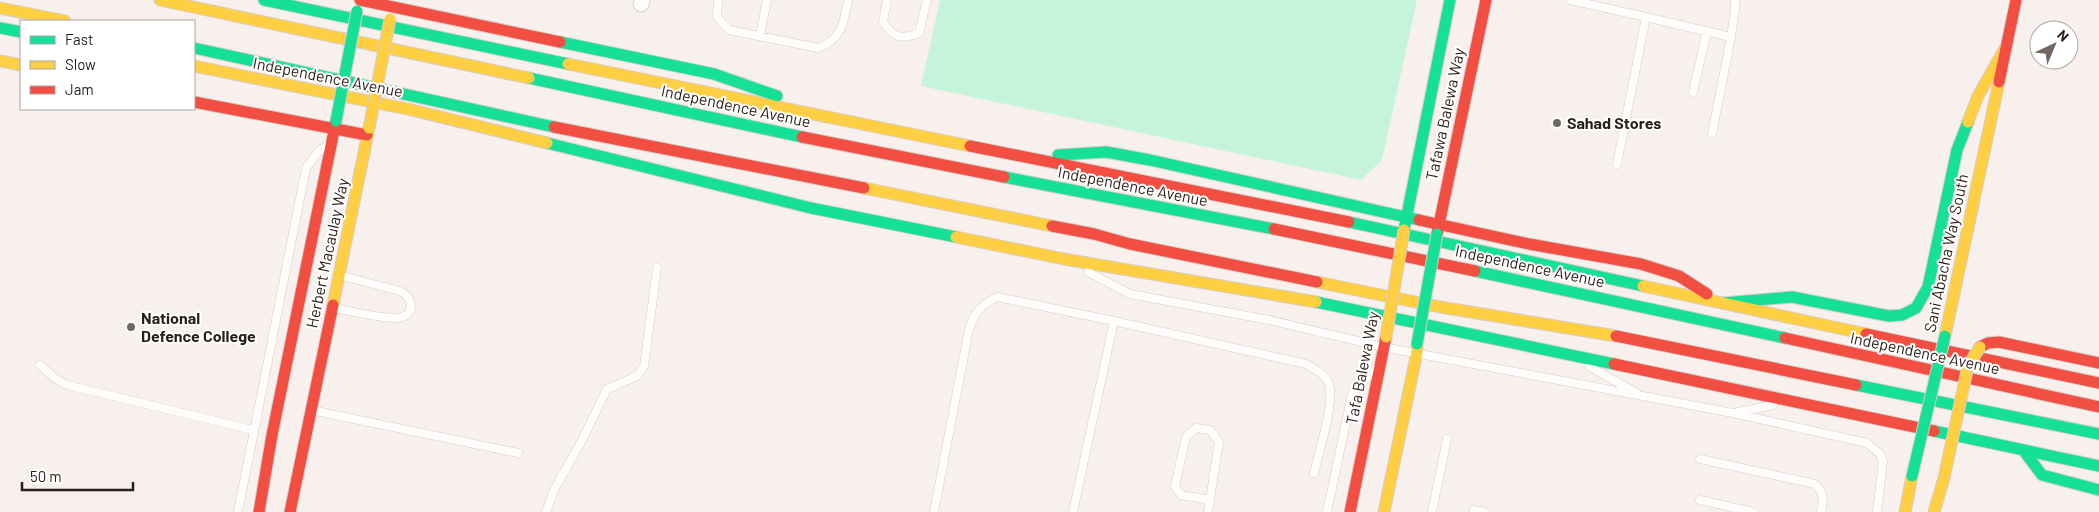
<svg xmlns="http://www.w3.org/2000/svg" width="2099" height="512" viewBox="0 0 2099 512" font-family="Barlow,sans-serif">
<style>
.green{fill:#c5f4da}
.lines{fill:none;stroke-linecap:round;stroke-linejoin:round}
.lane-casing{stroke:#d6cdc9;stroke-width:9}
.street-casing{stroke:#d6cdc9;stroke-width:17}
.fast-casing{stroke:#d6cdc9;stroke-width:13}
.slow-casing{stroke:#d6cdc9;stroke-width:13}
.jam-casing{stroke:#d6cdc9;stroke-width:13}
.lane{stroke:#fefdfc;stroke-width:8}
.street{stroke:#fefdfc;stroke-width:15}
.fast{stroke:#16e098;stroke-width:11}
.slow{stroke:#ffcf43;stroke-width:11}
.jam{stroke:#f24e42;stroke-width:11}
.fast-bridge-casing{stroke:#d6cdc9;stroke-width:13;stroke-linecap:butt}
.slow-bridge-casing{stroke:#d6cdc9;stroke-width:13;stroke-linecap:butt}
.fast-bridge{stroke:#16e098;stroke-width:11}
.slow-bridge{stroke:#ffcf43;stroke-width:11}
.poi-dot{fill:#726863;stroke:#fff;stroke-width:2}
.labels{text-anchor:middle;stroke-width:4;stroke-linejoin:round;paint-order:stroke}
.street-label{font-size:16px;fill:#2a1e19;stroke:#fff}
.poi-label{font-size:16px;font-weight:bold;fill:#2a1e19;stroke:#fff;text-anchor:start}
</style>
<rect width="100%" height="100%" fill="#f8f0ed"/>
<path class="green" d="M940 0H1417L1382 160 1361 180 921 86Z"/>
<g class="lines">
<g class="lane-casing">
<path id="lane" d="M718 0 717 17 729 30 818 48C842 40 844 22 848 0
M887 0 883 22C894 38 901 40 919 33L927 0
M1570 0 1646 17 1617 164
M1646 17 1731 37
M760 36 767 0
M1693 92 1707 31
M1712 134 1731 37 1735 9V0
M1088 272 1130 294 1269 320 1383 347 1733 413 1867 443 1880 454 1883 461 1877 512
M334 308C350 311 382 319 397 318 415 317 415 298 400 291L338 275
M1114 321 1306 364C1315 369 1325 374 1329 384 1335 402 1319 452 1314 473
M40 365 56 379 67 385 253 430
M1590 367 1637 393
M311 410 518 453
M1738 412 1773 405
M1700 459 1815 484C1824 493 1824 500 1821 512
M1700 500 1753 512
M1474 510 1484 512
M238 512 306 168 319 151 328 145
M546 512 554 490 581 442 607 389 637 376 644 366 657 268
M934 512 969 329C974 313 981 305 997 297L1114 321 1073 512
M1208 512 1219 442 1210 430 1196 428 1186 437 1175 486 1181 495 1210 500
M1327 512 1352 394 1375 369
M1432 512 1447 439"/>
</g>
<g class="street-casing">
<path id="street" d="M641 4 642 0"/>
</g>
<g class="fast-casing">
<path id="fast" d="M264 0 568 64
M0 28 21 32
M560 42 714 74 777 96
M194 48 554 127
M529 78 802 137
M547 143 811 208 956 237
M1058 155 1106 152 1150 160 1419 220
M1004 177 1274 229
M1349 222 1643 286
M1404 230 1450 0
M1475 271 1785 338
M1316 302 1614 364
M1723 303 1792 297 1889 316 1902 315 1916 308 1928 287 1957 150 1968 122
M1856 385 2099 434
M1934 431 2099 466
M2024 451 2042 475 2099 490"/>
</g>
<g class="slow-casing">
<path id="slow" d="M160 0 529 78
M0 8 65 21
M0 61 21 65
M568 64 970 146
M194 66 412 110 547 143
M1968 122 1978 96 2006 47
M864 188 1052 226
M956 237 1064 259 1316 302
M1317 282 1440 307 1616 336
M1643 286 1866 334
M333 305 369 128
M1945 336 1999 82
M1384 512 1417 352V344
M1905 512 1912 476
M1934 512 1944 478"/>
</g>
<g class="jam-casing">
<path id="jam" d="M360 0 560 42
M1999 82 2016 0
M194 102 367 135
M554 127 864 188
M802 137 1004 177
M970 146 1349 222
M1419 220 1529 244 1641 264 1679 276 1707 294
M1052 226 1094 234 1130 244 1317 282
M1274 229 1475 271
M1437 234 1486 0
M1866 334 2099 383
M1616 336 1856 385
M1785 338 2099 407
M1980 347 1988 343 1999 342 2099 363
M1614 364 1934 431
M259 512 272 435 336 121
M290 512 333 305
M1350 512 1386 337"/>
</g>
<use href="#lane" class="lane"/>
<use href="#street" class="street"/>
<use href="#fast" class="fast"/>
<use href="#slow" class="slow"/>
<use href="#jam" class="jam"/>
<g class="fast-bridge-casing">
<path id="fast-bridge" d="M336 121 357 11
M1417 344 1437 234
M1912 476 1945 336"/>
</g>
<g class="slow-bridge-casing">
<path id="slow-bridge" d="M369 128 390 19
M1386 337 1404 230
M1944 478 1968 366 1980 347"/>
</g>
<use href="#fast-bridge" class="fast-bridge"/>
<use href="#slow-bridge" class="slow-bridge"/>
</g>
<g class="poi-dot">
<circle cx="1557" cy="123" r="5"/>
<circle cx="131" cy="327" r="5"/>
</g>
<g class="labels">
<g class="street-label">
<text transform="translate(328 77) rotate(11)" y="6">Independence Avenue</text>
<text transform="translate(736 106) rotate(12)" y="6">Independence Avenue</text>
<text transform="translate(1445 114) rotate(-78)" y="6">Tafawa Balewa Way</text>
<text transform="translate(1133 186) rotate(11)" y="6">Independence Avenue</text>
<text transform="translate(327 253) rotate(-78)" y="6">Herbert Macaulay Way</text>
<text transform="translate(1946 253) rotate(-78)" y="6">Sani Abacha Way South</text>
<text transform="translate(1530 266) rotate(12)" y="6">Independence Avenue</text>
<text transform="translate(1925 353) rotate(12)" y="6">Independence Avenue</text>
<text transform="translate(1362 368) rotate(-79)" y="6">Tafa Balewa Way</text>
</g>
<g class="poi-label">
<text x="1567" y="129">Sahad Stores</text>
<text x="141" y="324">National<tspan x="141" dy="18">Defence College</tspan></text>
</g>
</g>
<rect x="20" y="20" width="175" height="90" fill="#ffffff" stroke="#aaa5a3"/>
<rect x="30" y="36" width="25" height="8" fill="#16e098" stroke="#aaa5a3"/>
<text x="65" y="45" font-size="15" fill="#2a1e19">Fast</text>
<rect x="30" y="61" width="25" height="8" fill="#ffcf43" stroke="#aaa5a3"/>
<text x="65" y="70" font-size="15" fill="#2a1e19">Slow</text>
<rect x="30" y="86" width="25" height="8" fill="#f24e42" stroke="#aaa5a3"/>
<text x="65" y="95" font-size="15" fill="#2a1e19">Jam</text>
<g transform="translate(2054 45) rotate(44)"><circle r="24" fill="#ffffff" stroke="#aaa5a3"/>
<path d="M0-4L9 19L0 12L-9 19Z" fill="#726863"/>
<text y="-8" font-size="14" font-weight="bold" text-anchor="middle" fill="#2a1e19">N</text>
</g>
<path d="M22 482v8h111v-8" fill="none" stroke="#2a1e19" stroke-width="2.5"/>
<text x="30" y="482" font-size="15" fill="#2a1e19" stroke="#ffffff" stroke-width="4" paint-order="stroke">50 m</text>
</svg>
